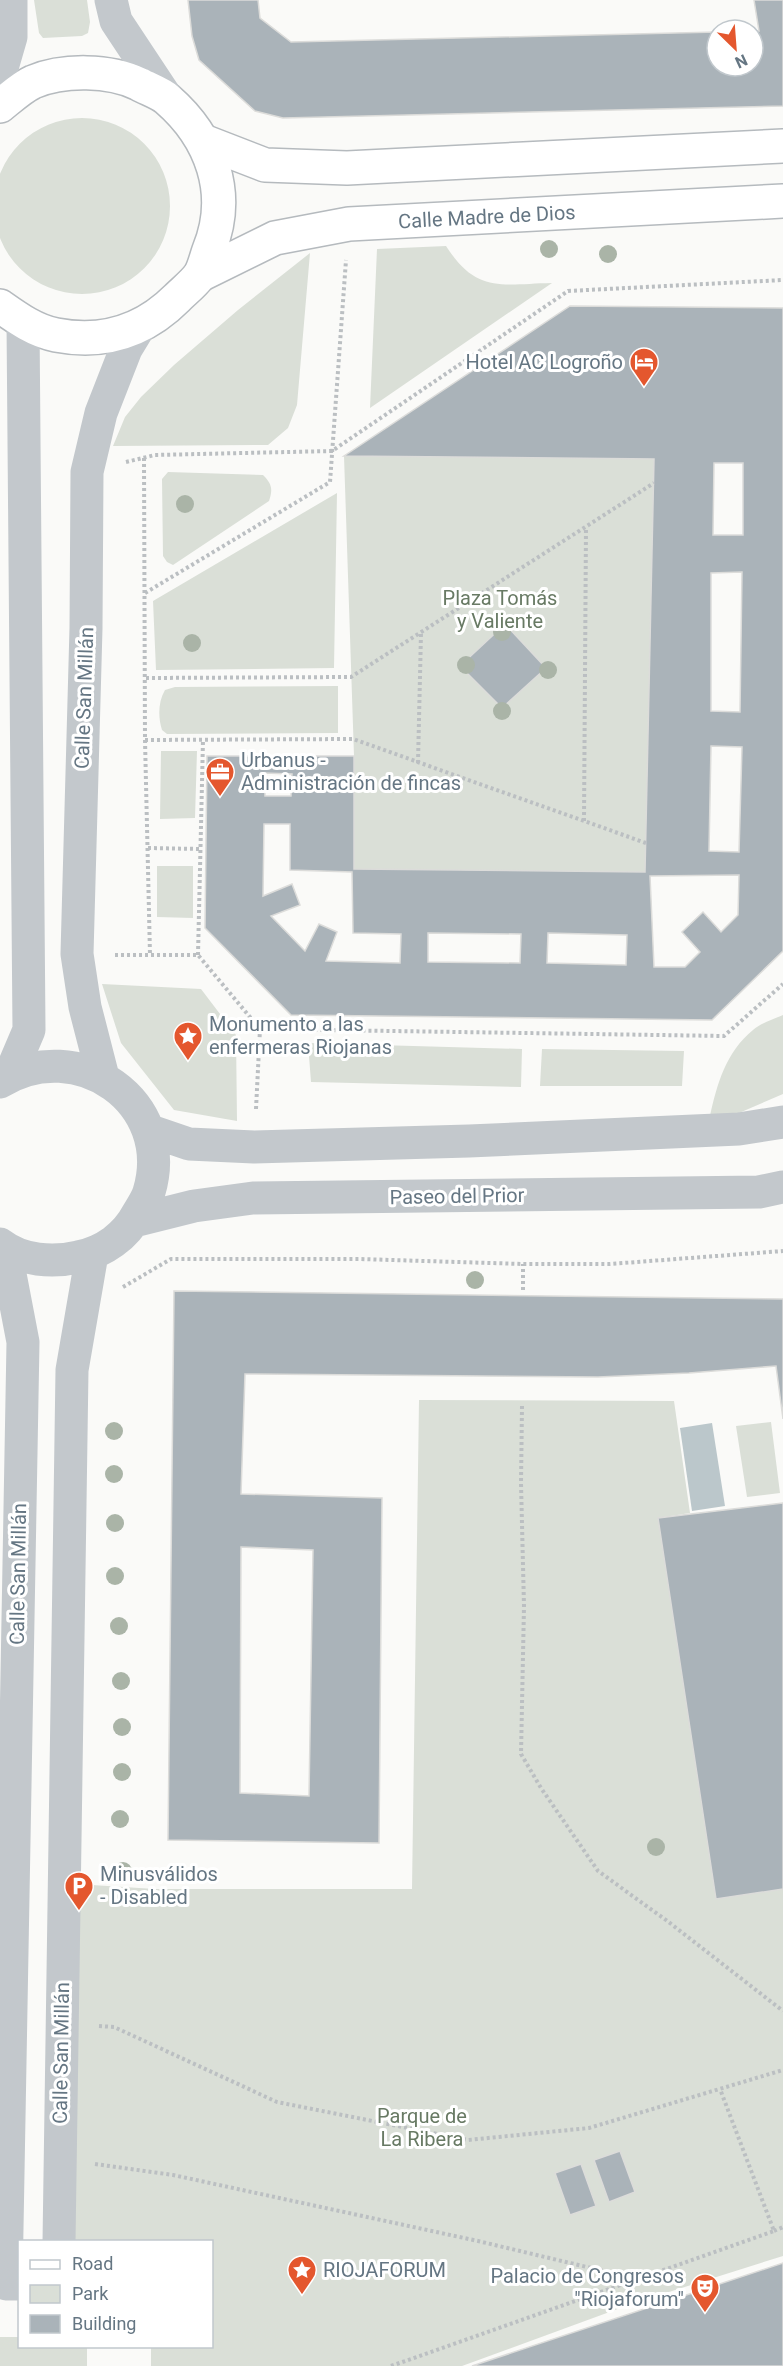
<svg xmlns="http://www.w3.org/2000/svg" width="783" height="2366" viewBox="0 0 783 2366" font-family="Roboto,sans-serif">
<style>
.green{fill:#dadfd7}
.water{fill:#bbc7cb}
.building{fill:#aab3b9;stroke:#dcdcda;stroke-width:1.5;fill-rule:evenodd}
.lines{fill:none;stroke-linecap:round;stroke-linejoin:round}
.major-casing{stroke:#b5babe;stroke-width:36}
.path{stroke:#bbbfc2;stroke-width:4;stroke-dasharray:3 3;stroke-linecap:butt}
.minor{stroke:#c3c8cc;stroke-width:33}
.major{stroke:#fff;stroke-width:33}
.tree{fill:#aab4a7}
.labels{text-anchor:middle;stroke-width:6;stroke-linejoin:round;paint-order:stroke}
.street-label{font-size:20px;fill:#657683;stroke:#fff}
.poi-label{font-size:20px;fill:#657683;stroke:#fff;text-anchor:start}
.park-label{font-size:20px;fill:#687a64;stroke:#fff}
</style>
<rect width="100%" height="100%" fill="#fafaf8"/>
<path class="green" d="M34 0H87L90 22 88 33 82 36 43 38 39 33Z
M-6 206a88 88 0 1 1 176 0a88 88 0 1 1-176 0Z
M446 246C477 294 501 284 552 283L370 408 377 249Z
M310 253 297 405 288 428 268 445 113 446 125 417 141 397 174 365 238 310Z
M344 456 654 459 645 872 354 869V756Z
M168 472 263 475C272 484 273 489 269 501L173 565 167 562 163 556 162 479Z
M337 493 334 668 156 670 153 601Z
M338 686V733L167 734 162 730C158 717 158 702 165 690L175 687Z
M161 751H197L195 818 160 819Z
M157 866H193V918L157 917Z
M102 984 201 989 236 1035 237 1121 174 1110 121 1043Z
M783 1015V1094L739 1113 710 1116C717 1084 726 1052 753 1030 761 1023 774 1019 783 1015Z
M308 1043 522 1049 521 1087 311 1082Z
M542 1049 684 1051 682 1086H540Z
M419 1400 674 1401 690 1513 658 1518 716 1899 783 1889V2256L634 2303 462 2366H151V2347L212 2346V2242L59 2240 76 1884 155 1889H412Z
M771 1422 780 1493 747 1497 736 1426Z
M0 2337H19L20 2346 87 2347V2366H0Z"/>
<path class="water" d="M712 1423 725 1506 692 1511 680 1428Z"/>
<path class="building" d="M188 0H258L260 18 291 42 717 32V66H753V31H759L754 0H783V106L283 118 255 111 199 60 192 36Z
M570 306 783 308V951L712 1020 291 1015 205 928 207 756H354V869L645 872 654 459 344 456ZM714 463H743V535H713ZM742 572 740 712 711 711V573ZM711 746 742 747 739 852 709 851ZM264 773 292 774 291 796H265ZM264 824H290V870L352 872 353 933 401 934 400 963 326 961 337 932 319 924 305 951 271 916 300 905 292 884 263 896ZM739 875 738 915 721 932 703 912 682 932 700 952 685 967H654L650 876ZM428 933 521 934 520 963 428 962ZM548 933 627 935 626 965 547 963Z
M505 624 546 668 502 708 460 666Z
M174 1291 783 1299V1419L776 1366 689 1373 598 1377 245 1374 241 1494 382 1498 379 1843 168 1840ZM241 1547 313 1550 309 1796 240 1793Z
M783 1503V1889L716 1899 658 1518Z
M620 2151 635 2192 609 2202 594 2160Z
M581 2164 596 2206 570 2215 555 2173Z
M783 2263V2366H472Z"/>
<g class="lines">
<g class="major-casing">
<g id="major">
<path d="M0 106C10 98 22 87 33 82 64 69 110 70 139 84 148 89 160 93 167 99 212 138 232 194 209 250 206 258 204 269 199 276 193 284 184 291 177 298 143 332 103 344 56 335 35 331 17 318 0 306"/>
<path d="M203 141 265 165 347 168 783 146"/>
<path id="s1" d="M200 275 275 238 349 224 783 201"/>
</g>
</g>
<path class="path" d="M144 458 145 740 150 955
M126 462 155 455 332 451 568 291 783 280
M145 593 330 482 346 260
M146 678 351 677 654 483
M145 740 353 739 646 843
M418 763 421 633
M584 821 586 527
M148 848 200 849
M115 955H198L260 1029 724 1036 783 984
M198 955 203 740
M256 1109 260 1029
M123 1287 171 1259H359L523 1264H610L783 1251
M523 1290V1264
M522 1406 521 1483 524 1606 521 1754 541 1788 598 1871 666 1920 783 2011
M99 2026 114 2027 277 2102 468 2140 589 2128 783 2070
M95 2164 173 2175 478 2241 637 2279
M774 2231 783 2227
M391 2366 774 2231 720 2089"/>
<path class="minor" d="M111 0 116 21 167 98
M0 75 11 37V0
M9 1077 29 1030 23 322
M103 1077 85 1007 77 954 86 628 87 472 101 413 126 349 140 326
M0 1082C77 1034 176 1102 149 1192 147 1199 142 1206 138 1213 126 1236 104 1252 78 1257 53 1263 22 1261 0 1244
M148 1130 189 1144 254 1147 469 1141 739 1129 783 1122
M134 1221 194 1206 253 1198 759 1192 783 1187
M5 1248 23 1342 6 2284H20
M59 2242 72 1370 92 1254"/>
<use href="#major" class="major"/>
</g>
<g class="tree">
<circle cx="549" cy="249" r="9"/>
<circle cx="608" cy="254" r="9"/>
<circle cx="185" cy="504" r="9"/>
<circle cx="502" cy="632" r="9"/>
<circle cx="192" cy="643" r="9"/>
<circle cx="466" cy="665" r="9"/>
<circle cx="548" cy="670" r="9"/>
<circle cx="502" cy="711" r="9"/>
<circle cx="475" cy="1280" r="9"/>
<circle cx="114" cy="1431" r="9"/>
<circle cx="114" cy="1474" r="9"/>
<circle cx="115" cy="1523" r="9"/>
<circle cx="115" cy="1576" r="9"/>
<circle cx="119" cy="1626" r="9"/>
<circle cx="121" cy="1681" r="9"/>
<circle cx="122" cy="1727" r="9"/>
<circle cx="122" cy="1772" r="9"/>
<circle cx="120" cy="1819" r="9"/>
<circle cx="656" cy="1847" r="9"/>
<circle cx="123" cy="1871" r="9"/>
</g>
<defs>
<g id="hotel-pin" transform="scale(1.5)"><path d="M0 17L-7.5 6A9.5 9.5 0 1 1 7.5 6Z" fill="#e4572e" stroke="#fff"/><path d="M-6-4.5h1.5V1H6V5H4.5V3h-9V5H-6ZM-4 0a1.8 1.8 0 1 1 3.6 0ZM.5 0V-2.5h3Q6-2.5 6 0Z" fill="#fff"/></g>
<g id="office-pin" transform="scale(1.5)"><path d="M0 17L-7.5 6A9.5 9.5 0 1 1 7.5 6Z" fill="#e4572e" stroke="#fff"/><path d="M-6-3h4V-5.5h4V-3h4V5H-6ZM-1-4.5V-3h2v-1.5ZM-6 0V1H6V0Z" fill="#fff"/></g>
<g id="sight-pin" transform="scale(1.5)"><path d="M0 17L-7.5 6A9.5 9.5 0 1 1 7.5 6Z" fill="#e4572e" stroke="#fff"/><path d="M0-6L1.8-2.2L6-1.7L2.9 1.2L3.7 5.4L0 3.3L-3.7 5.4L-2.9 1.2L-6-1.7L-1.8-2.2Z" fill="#fff"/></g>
<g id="parking-pin" transform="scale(1.5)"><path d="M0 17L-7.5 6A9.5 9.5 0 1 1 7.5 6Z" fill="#e4572e" stroke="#fff"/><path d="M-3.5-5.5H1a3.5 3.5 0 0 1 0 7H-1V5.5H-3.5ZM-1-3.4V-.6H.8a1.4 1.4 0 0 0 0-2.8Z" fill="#fff"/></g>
<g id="theatre-pin" transform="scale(1.5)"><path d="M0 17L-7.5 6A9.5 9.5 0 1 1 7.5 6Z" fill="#e4572e" stroke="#fff"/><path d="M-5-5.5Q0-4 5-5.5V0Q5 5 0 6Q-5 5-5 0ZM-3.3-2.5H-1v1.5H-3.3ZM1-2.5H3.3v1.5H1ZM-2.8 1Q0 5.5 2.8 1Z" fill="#fff"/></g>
</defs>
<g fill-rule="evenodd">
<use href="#hotel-pin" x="644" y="362"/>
<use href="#office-pin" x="220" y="772"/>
<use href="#sight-pin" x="188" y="1036"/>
<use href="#parking-pin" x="79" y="1886"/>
<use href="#sight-pin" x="302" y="2270"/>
<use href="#theatre-pin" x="705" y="2288"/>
</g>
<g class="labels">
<g class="street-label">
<text dy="7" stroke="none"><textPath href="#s1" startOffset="297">Calle Madre de Dios</textPath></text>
<text transform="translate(84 698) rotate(-88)" y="7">Calle San Millán</text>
<text transform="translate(457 1196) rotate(-1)" y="7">Paseo del Prior</text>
<text transform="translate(18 1574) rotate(-89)" y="7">Calle San Millán</text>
<text transform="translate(61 2053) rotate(-89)" y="7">Calle San Millán</text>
</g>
<g class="poi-label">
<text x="623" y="369" text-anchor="end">Hotel AC Logroño</text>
<text x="241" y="767">Urbanus -<tspan x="241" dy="23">Administración de fincas</tspan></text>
<text x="209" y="1031">Monumento a las<tspan x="209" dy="23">enfermeras Riojanas</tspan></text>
<text x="100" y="1881">Minusválidos<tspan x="100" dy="23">- Disabled</tspan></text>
<text x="323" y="2277">RIOJAFORUM</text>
<text x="684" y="2283" text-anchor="end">Palacio de Congresos<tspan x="684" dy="23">"Riojaforum"</tspan></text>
</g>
<g class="park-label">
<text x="500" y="605">Plaza Tomás<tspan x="500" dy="23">y Valiente</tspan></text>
<text x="422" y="2123">Parque de<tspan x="422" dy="23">La Ribera</tspan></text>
</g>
</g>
<rect x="18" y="2240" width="195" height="108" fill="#ffffff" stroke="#c1c8cd" stroke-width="1.5"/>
<rect x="30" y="2260" width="30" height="9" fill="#ffffff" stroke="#c1c8cd" stroke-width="1.5"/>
<text x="72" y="2270" font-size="18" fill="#657683">Road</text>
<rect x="30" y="2285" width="30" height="18" fill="#dadfd7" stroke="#c1c8cd" stroke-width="1.5"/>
<text x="72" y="2300" font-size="18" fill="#657683">Park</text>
<rect x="30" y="2315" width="30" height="18" fill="#aab3b9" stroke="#c1c8cd" stroke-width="1.5"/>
<text x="72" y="2330" font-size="18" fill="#657683">Building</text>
<g transform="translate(735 48) rotate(155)"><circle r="28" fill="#ffffff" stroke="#c1c8cd" stroke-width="1.5"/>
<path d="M0-4.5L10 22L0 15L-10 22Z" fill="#e4572e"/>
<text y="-9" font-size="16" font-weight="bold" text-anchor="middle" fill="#657683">N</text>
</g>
</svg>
